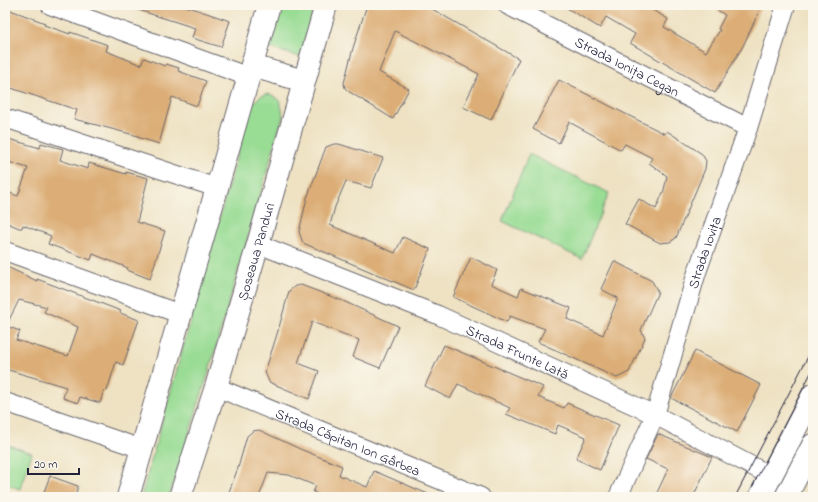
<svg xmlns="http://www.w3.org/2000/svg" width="818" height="502" viewBox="0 0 818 502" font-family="'Indie Flower',sans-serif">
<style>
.green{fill:#99dc94;stroke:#5e7f68}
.building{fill:#dcad76;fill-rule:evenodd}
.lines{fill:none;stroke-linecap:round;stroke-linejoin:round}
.minor-casing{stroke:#69656b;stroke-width:20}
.secondary-casing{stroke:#69656b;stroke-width:24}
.primary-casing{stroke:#69656b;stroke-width:24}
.minor{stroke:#fff;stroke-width:18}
.secondary{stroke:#fff;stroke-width:22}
.primary{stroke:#fff;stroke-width:22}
.tram{stroke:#22223b;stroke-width:1}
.labels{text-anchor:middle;stroke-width:3;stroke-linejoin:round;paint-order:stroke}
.street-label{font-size:14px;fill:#22223b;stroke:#fbf7ec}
</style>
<rect width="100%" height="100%" fill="#fbf7ec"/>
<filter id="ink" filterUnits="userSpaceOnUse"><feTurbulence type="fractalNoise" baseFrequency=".025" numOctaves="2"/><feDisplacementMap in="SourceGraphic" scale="8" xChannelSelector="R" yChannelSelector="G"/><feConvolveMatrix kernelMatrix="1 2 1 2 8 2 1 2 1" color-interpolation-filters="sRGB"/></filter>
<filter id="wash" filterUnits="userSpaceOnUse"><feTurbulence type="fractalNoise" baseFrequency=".012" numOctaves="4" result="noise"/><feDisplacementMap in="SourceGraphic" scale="16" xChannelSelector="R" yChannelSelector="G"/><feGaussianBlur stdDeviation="0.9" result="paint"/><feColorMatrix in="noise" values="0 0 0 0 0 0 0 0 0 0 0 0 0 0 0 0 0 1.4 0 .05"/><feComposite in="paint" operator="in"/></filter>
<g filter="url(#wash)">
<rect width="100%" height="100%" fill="#eee2c3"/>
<path class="green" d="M282 5H315L300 57 270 48Z
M268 94C281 98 281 104 283 116L209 371 169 497H141L251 106C257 99 259 96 268 94Z
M529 154 609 193 582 259 502 221Z
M5 444 32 453 20 489 5 484Z"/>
<g id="blocks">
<path class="building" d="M132 5H183L230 21 221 47 192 38 195 28 132 8Z
M367 5H425L519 59 491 120 463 107 479 74 395 31 379 72 409 89 393 119 348 91 345 88 344 83 353 48Z
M562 5H644L668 19 664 27 706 52 720 30 718 29 725 15 709 5H762L743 46 715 93 630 43 635 34 606 17 600 28Z
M5 8 45 23 44 25 70 34V32L108 45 106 51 141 65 144 58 165 66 166 64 179 68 178 71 206 81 197 106 172 97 159 144 137 137 138 136 74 119 77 110 5 86Z
M559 80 665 134 667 131 702 154 706 161 705 169 676 238 670 242 660 243 625 224 639 199 656 209 664 190 667 176 649 163 652 158 625 144 621 150 569 122 559 143 533 129Z
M5 138 40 148 41 143 63 149 60 160 88 169 89 163 126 174V172L148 178 137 222 165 231 150 279 127 270 128 268 93 254 91 260 48 244 51 236 23 225 22 228H19L5 222V191L18 196 28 168 5 161Z
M334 144H339L383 158 371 188 346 181 335 207 330 225 395 253 403 237 430 249 414 290 303 243 299 232 307 198 326 147Z
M471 257 497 270 491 284 518 296 521 288 571 308 567 319 603 335 618 298 601 289 614 261 652 281 658 292 641 330 645 338 629 372 617 378 538 342 545 329 510 316 507 322 453 297Z
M5 266 37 281V279L121 311 120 313 139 320 123 365 116 362 107 391 104 390 100 403 80 397 78 403 63 398 66 387 5 369ZM19 300 47 307 44 312 78 327 68 356 16 340 20 331 6 326Z
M301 285 343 301 398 326 380 368 353 357 359 340 312 322 298 363 319 371 309 399 269 382 265 372 278 331 289 291 295 286Z
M444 345 543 387 538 397 564 408 567 403 619 425 600 470 576 459 586 437 558 425 555 434 506 414 510 408 458 384 450 399 425 386Z
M695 351 761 385 737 432 671 398Z
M259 430 300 449 342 466 339 475 367 487 374 471 435 497H325L313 492 316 486 289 475 268 473 259 497H227L238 468 247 436 253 431Z
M658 434 712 457 693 497H655L668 469 646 459Z
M50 476 78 486 75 497H42Z"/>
</g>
</g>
<g filter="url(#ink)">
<use href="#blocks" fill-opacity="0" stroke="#69656b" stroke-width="1"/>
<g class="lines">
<g class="minor-casing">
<g id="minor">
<path d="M50 5 249 77"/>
<path id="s1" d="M507 5 748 128"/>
<path d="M5 118 217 188"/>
<path id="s2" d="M258 244 438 315 655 415 771 476"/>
<path d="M5 251 180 314"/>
<path id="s3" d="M216 387 481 497"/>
<path d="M5 402 142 449"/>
<path id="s4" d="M618 497 655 415 697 272 748 128 786 5"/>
</g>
</g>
<g class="secondary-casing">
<path id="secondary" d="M760 497 813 395
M786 497 813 445"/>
</g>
<g class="primary-casing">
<g id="primary">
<path d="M252 66 304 81"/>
<path d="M128 497 217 188 269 5"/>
<path id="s5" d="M180 497 216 387 258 244 326 5"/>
</g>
</g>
<use href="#minor" class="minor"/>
<use href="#secondary" class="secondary"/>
<use href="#primary" class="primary"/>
<path class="tram" d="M735 497 813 347
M747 497 813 369"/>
</g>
</g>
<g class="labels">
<g class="street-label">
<text dy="5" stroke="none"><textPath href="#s1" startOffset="135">Strada Ionița Cegan</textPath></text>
<text dy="5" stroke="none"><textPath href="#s5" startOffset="257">Șoseaua Panduri</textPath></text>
<text dy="5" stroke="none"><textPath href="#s4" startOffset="260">Strada Iovița</textPath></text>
<text dy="5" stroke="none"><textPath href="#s2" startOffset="281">Strada Frunte Lată</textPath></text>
<text dy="5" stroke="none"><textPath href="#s3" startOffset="143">Strada Căpitan Ion Gârbea</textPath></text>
</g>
</g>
<rect width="818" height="502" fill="none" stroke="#fbf7ec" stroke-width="20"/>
<path d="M28 468v6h51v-6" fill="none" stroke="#22223b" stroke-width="2"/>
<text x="34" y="468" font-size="12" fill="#22223b" stroke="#fbf7ec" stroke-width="3" paint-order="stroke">20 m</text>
</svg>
